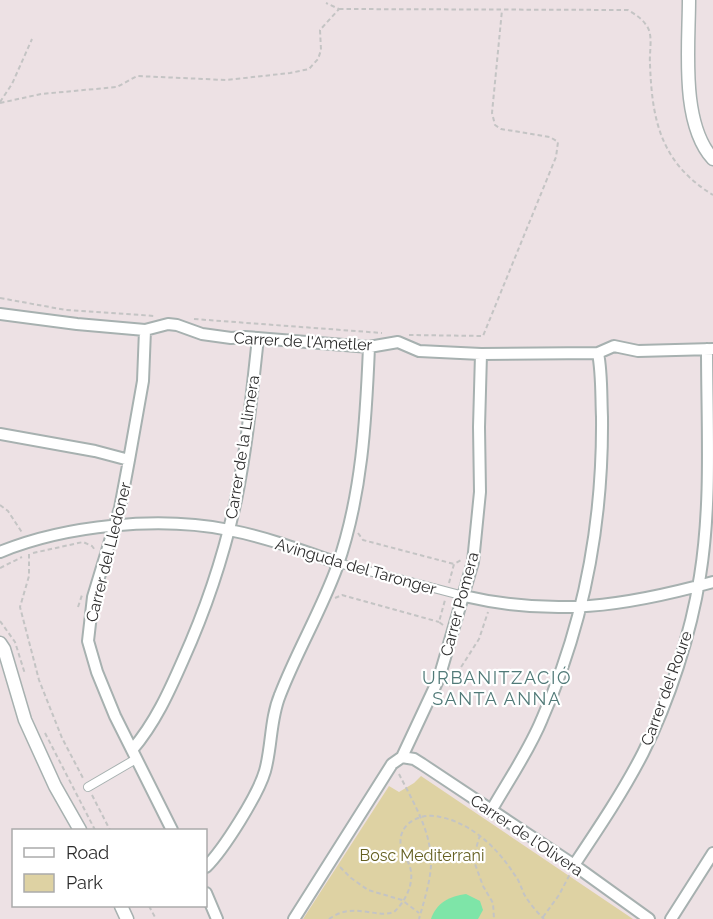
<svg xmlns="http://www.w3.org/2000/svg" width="713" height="919" viewBox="0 0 713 919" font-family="Raleway,sans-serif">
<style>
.green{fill:#ded2a3}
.water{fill:#7ee5a8}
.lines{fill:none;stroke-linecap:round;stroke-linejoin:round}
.pedestrian-casing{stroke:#a7b1b0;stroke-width:10}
.minor-casing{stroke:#a7b1b0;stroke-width:14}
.tertiary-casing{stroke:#a7b1b0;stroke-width:15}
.path{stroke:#c4c4c4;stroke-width:2;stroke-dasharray:4.5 3;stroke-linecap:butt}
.pedestrian{stroke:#fff;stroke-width:8}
.minor{stroke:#fff;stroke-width:10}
.tertiary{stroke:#fff;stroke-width:12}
.labels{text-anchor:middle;stroke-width:4.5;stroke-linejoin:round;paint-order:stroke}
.street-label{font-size:16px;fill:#2d2d2d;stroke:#fff}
.park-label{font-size:16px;fill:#656022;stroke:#fff}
.neighbourhood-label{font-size:18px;letter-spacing:1.5px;fill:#517a78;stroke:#fff}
</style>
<rect width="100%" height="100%" fill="#ede1e4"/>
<path class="green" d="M421 776 633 919H303L389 786 399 792 414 783Z"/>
<path class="water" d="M466 894 480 901 483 910 478 919H431C436 903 450 896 466 894Z"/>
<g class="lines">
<g class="pedestrian-casing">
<path id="pedestrian" d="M338 563 464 596
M88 787 136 759"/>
</g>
<g class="minor-casing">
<path id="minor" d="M0 314 77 324 145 330 168 324 177 325 202 334 231 338 245 337 369 347 398 342 419 351 481 354 598 353 614 346 638 351 713 349
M145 330 143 381 129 460 120 508 93 597 88 641 97 672 115 716 172 830
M0 434 95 451 129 460
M0 552C66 525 159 516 229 530 266 537 303 551 338 563
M464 596C554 617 626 606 713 582
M132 750C155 723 169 692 183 660 206 609 224 555 236 500 247 447 252 392 258 338
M402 757 414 759 422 764 574 865 649 919
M491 811C508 781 529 751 542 719 584 624 603 521 602 417 601 395 602 374 598 353
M574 865C598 829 623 792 643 753 669 701 691 634 700 576 712 502 707 425 707 349
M206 867C224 849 258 795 265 771 272 746 270 719 280 695 297 651 321 611 337 567 362 496 366 420 369 347
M206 893 217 919
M294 919 392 764 402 757 439 678 473 562 480 492 479 427 481 354
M671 919 713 853"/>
</g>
<g class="tertiary-casing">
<path id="tertiary" d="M689 0C689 46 680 123 713 159
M0 643 4 649 25 720 55 786 80 830
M121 906 127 919"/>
</g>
<path class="path" d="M339 9 628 10C636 15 643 19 648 28 653 37 649 54 650 64 652 121 661 163 713 195
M0 102 12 84 32 39
M0 103 41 94 117 87 137 76 226 80 290 73 309 69 318 59 321 50 320 30 339 9 326 3
M0 298 66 310 155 316
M194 319 382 333
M409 335 483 336 556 157 558 142 550 137 501 129 495 125 492 113 502 10
M0 505 8 511 23 534
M358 533 363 540 454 564
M33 553 83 542 92 546 95 550
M29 554V576L20 607 39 680 62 738 84 780
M0 568 22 557
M449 583 454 564 463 559
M335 598 342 595 439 622
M78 607 82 595
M0 621 15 642 25 674
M443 625 439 622 445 600
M449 686 479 639 488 612
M45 733 95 830
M399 774C413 802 432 832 431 865 430 883 424 901 419 919
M92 795 110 830
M480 835 477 845 475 864 483 886 493 903 494 919
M340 867 351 878 368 890 402 900 419 913
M149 906 156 919
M543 917 559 895 570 874
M329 919C354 901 375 919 394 912 405 902 415 883 410 867 408 860 402 854 401 847 397 826 416 814 435 816 469 821 496 846 514 874 519 880 521 887 524 894 529 903 537 912 544 919"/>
<use href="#pedestrian" class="pedestrian"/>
<use href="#minor" class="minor"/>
<use href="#tertiary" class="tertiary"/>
</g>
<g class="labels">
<g class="street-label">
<text transform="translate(303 341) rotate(3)" y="6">Carrer de l'Ametler</text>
<text transform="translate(242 447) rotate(-81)" y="6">Carrer de la Llimera</text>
<text transform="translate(108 552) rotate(-76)" y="6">Carrer del Lledoner</text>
<text transform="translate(356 566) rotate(16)" y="6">Avinguda del Taronger</text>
<text transform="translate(459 604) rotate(-75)" y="6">Carrer Pomera</text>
<text transform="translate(666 688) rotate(-70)" y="6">Carrer del Roure</text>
<text transform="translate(527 835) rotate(34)" y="6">Carrer de l'Olivera</text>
</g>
<g class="park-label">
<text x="422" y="861">Bosc Mediterrani</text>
</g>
<g class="neighbourhood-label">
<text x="497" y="684">URBANITZACIÓ<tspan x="497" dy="21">SANTA ANNA</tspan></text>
</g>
</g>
<rect x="12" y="829" width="195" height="78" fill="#ffffff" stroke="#ababab" stroke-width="1.5"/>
<rect x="24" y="848" width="30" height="9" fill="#ffffff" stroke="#ababab" stroke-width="1.5"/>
<text x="66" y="859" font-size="18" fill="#2d2d2d">Road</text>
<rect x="24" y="874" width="30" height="18" fill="#ded2a3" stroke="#ababab" stroke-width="1.5"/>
<text x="66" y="889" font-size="18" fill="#2d2d2d">Park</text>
</svg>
